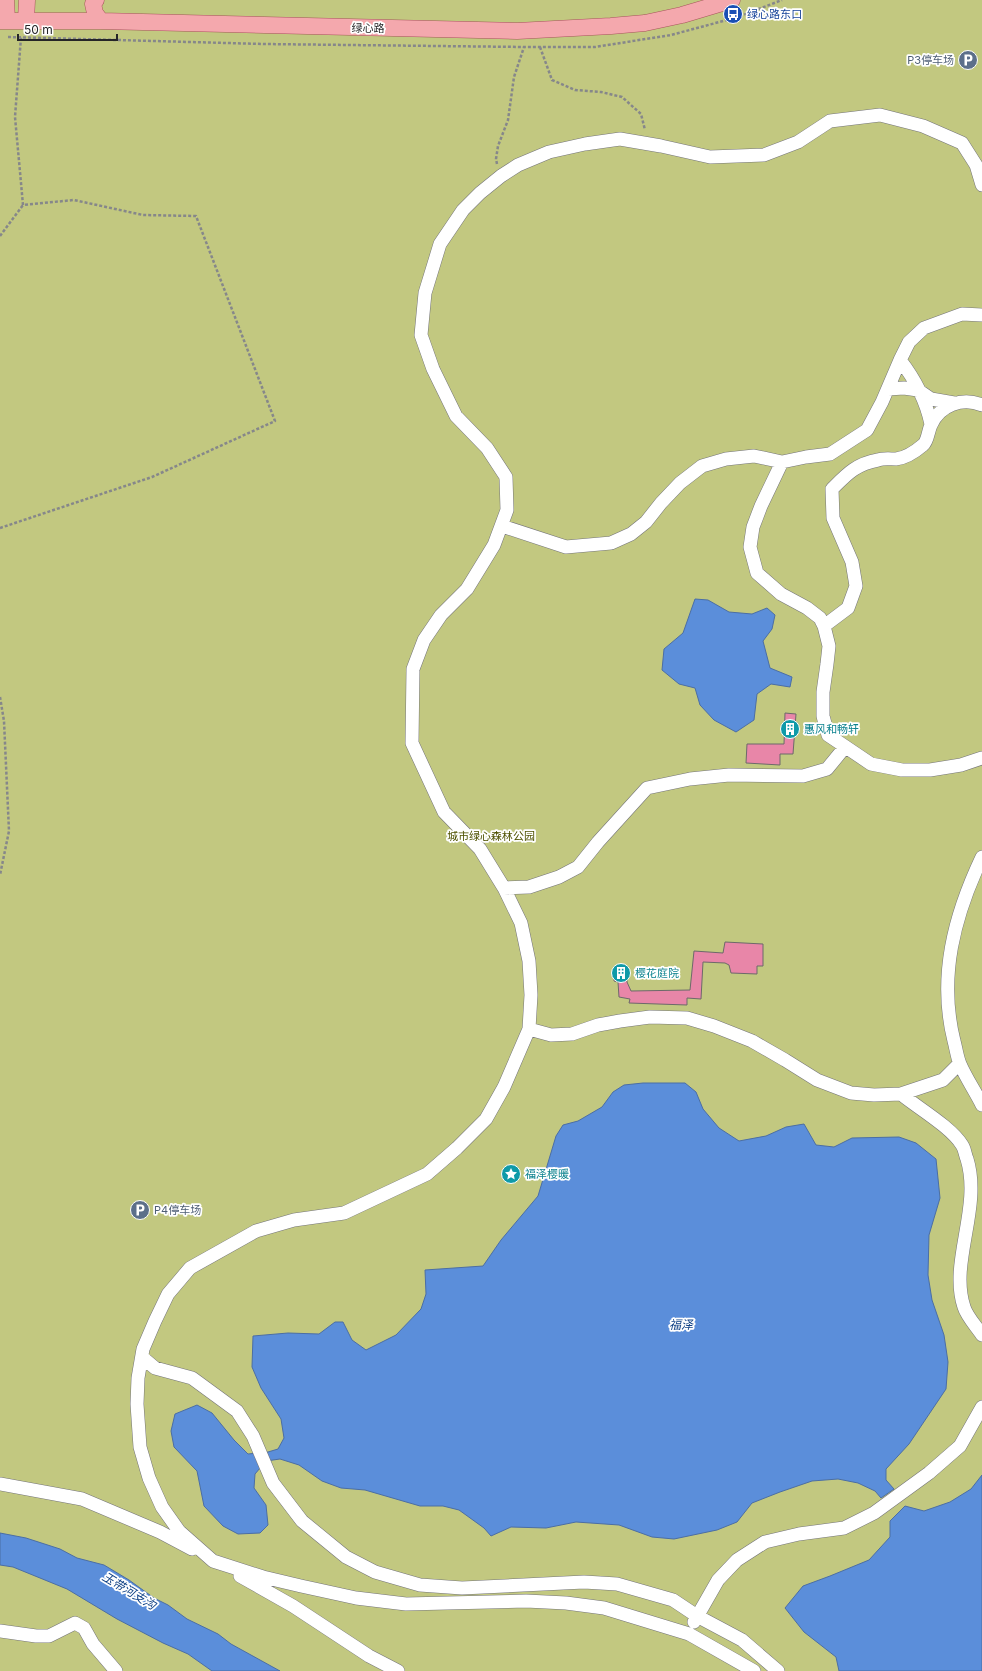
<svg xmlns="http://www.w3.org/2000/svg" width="982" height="1671" viewBox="0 0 982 1671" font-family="Inter,'Noto Sans SC',sans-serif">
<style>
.green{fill:#c2c880}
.water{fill:#5b8eda;stroke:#4b6ea4}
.building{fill:#e886a8;stroke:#6d696a}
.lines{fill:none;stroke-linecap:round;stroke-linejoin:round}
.minor-casing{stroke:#757579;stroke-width:14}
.major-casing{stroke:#a6545b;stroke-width:17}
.path{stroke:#86878a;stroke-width:2.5;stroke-dasharray:3 2;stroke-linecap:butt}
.minor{stroke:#fff;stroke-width:13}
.major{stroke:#f4a8ad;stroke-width:16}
.labels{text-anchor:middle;stroke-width:3.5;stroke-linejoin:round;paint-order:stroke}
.transit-label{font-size:11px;fill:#164399;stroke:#fff;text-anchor:start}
.street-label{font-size:11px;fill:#252527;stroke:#fff}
.service-label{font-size:11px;fill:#4e5e75;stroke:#fff;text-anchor:end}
.culture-label{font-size:11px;fill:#0d838f;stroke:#fff;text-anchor:start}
.park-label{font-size:11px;fill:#4e5100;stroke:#fff}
.water-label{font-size:12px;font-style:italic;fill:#114286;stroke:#fff}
</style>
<rect width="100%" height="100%" fill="#dfe0e4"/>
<path class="green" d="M0 0H982V1671H0Z"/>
<path class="water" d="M695 599 708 600 729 612 752 614 767 608 775 615 772 629 763 641 770 668 792 677 790 687 771 684 757 694 754 720 736 732 714 720 700 705 695 688 679 684 662 670 664 649 683 633Z
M643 1083H685L696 1092 703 1109 719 1128 739 1141 766 1136 786 1127 804 1124 816 1145 834 1147 852 1138 899 1137 916 1143 936 1159 940 1198 929 1235 928 1275 932 1300 944 1335 948 1362 946 1389 909 1444 886 1469V1480L894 1489 881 1498 875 1491 858 1483 838 1479 812 1481 780 1492 752 1503 737 1522 717 1530 674 1539 652 1537 619 1525 576 1522 546 1528 511 1527 491 1536 484 1528 459 1510 443 1506H420L365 1490 341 1488 322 1481 299 1465 280 1459 266 1461 255 1474 254 1488 266 1505 268 1525 260 1533 238 1534 223 1526 204 1506 197 1471 174 1447 171 1431 175 1414 197 1405 212 1413 234 1440 248 1454 268 1452 278 1449 284 1438 281 1419 261 1388 252 1367 253 1336 288 1333 319 1334 335 1322H343L352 1340 366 1350 396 1335 421 1309 426 1294 425 1270 483 1266 501 1240 538 1196 556 1136 563 1125 578 1121 602 1107 613 1092 624 1085Z
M982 1475V1671H839L836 1657 804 1632 785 1608 803 1586 830 1576 869 1560 890 1537V1521L905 1506 924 1511 950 1502 971 1489Z
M0 1533 26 1538 60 1549 77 1558 104 1565 129 1580 154 1598 168 1605 187 1619 218 1634 231 1644 280 1671H212L188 1654 163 1643 117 1619 67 1589 13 1567 0 1565Z"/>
<path class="building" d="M785 713 796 714 793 754H780V765L746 763 747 744H784Z
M725 942 763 944V966H757V974L731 973 729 965 725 963 703 962 701 999 687 998V1005L629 1003 630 999 619 997 618 982 614 981V967L627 966V982L631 991 690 990 694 951 723 953Z"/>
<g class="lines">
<g class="minor-casing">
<path id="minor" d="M900 360C914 378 926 401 931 424
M888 389 904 388 918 390 931 399 954 403
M782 462 761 506 753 527 750 547 757 573 781 594 807 608 820 618 824 626 829 646 827 664 823 692V716L828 735 871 764 902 770H930L961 765 982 758
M502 526 566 547 611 543 631 534 646 522 661 503 680 483 702 466 726 459 754 456 782 462 806 457 830 454 867 430 882 402 900 360 909 342 924 328 962 314 982 315
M824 626 848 608 856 586 852 562 833 518 832 489C847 474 856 464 878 460 883 458 890 459 896 459 905 458 916 451 923 445 928 441 928 431 931 425 940 405 962 397 982 405
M982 857C954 916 938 977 954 1041 956 1048 957 1057 960 1064 966 1078 975 1091 982 1105
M504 888 529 887 559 877 578 867 598 842 647 788 690 779 729 775 803 776 827 769 845 747
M529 1029 551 1035 572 1034 598 1025 620 1021 650 1017 687 1018 714 1026 752 1041 785 1060 817 1080 851 1093 874 1095 901 1094 943 1080 959 1064
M901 1094C918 1108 951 1127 962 1145 965 1149 965 1155 967 1159 982 1208 949 1262 964 1307 967 1317 977 1327 982 1335
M142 1357 155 1368 192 1378 237 1411 253 1436 273 1483 302 1521 346 1557 375 1572 420 1585 462 1588 584 1582 617 1584 673 1600 697 1616 742 1640 778 1671
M0 1484 82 1499 160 1532 192 1549
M240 1576 293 1606 369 1656 398 1671
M694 1622 718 1580 737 1560 765 1542 799 1534 844 1528 874 1513 929 1473 960 1446 982 1407
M0 1631 36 1636H49L75 1623 84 1628 93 1644 116 1671
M754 1671 689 1634 604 1608 566 1603 526 1601 406 1604 356 1598 301 1586 263 1577 213 1561 179 1531 162 1507 149 1478 140 1447 137 1404 138 1378 143 1349 155 1321 168 1294 190 1268 256 1231 294 1220 344 1213 427 1174 457 1148 486 1119 504 1087 529 1029 531 995 529 961 521 923 504 888 480 849 444 812 412 743 413 669 424 640 441 615 467 589 494 545 507 510 506 477 487 448 456 416 433 369 421 335 425 293 440 244 463 210 480 193 501 176 518 165 549 152 585 144 620 139 661 146 710 157 764 155 798 142 830 121 880 115 923 126 962 143 976 165 982 185"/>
</g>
<g class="major-casing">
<path id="major" d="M6 0 7 20
M96 0 93 4 95 13 101 21
M26 20 27 0
M0 21H101L517 31 611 26 645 23 682 15 732 0"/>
</g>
<path class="path" d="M8 37 263 44 524 47H595L671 35 738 17 782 0
M540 47 552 80 575 90 601 92 622 97 641 114 645 130
M497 164 496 159 498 146 508 120 514 77 524 47
M0 236 23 205
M0 528 152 477 275 421 196 216 143 215 74 200 23 205 15 117 21 37
M0 697 4 721 9 831 0 875"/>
<use href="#minor" class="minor"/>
<use href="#major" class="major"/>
</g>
<defs>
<g id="bus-disc" transform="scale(1)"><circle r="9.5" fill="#1a4fb4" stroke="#fff"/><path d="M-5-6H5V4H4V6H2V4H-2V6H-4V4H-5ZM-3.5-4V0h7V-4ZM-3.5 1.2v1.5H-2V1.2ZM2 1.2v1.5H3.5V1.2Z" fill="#fff"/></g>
<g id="parking-disc" transform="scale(1)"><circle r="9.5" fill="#5c6f8a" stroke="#fff"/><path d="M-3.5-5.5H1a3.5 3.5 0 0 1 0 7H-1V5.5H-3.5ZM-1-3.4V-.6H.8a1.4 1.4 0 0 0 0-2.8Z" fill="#fff"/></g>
<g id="building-disc" transform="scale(1)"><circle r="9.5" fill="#0f9aa8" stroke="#fff"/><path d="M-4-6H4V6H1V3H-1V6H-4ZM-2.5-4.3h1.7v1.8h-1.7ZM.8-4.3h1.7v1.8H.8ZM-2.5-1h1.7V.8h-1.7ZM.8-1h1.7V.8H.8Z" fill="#fff"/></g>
<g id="sight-disc" transform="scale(1)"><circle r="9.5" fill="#0f9aa8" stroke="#fff"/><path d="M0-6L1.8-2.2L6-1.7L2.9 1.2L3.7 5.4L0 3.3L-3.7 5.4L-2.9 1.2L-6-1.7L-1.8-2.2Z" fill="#fff"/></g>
</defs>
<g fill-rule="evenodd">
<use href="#bus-disc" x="733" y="14"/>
<use href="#parking-disc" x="968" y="60"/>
<use href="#building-disc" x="790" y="729"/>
<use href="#building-disc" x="621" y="973"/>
<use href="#sight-disc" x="511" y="1174"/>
<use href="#parking-disc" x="140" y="1210"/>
</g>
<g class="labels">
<g class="transit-label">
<text x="747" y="18">绿心路东口</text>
</g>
<g class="street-label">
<text transform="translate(368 28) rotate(1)" y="4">绿心路</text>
</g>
<g class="service-label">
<text x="954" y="64">P3停车场</text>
<text x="154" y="1214" text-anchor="start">P4停车场</text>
</g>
<g class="culture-label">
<text x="804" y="733">惠风和畅轩</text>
<text x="635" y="977">樱花庭院</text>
<text x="525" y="1178">福泽樱暖</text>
</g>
<g class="park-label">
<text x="491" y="840">城市绿心森林公园</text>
</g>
<g class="water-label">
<text x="681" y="1329">福泽</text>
<text transform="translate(129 1591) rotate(31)" y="4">玉带河支沟</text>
</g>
</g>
<path d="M18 34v6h99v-6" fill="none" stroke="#252527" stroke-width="2"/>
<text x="24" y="34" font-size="12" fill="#252527" stroke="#ffffff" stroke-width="3" paint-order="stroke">50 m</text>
</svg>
